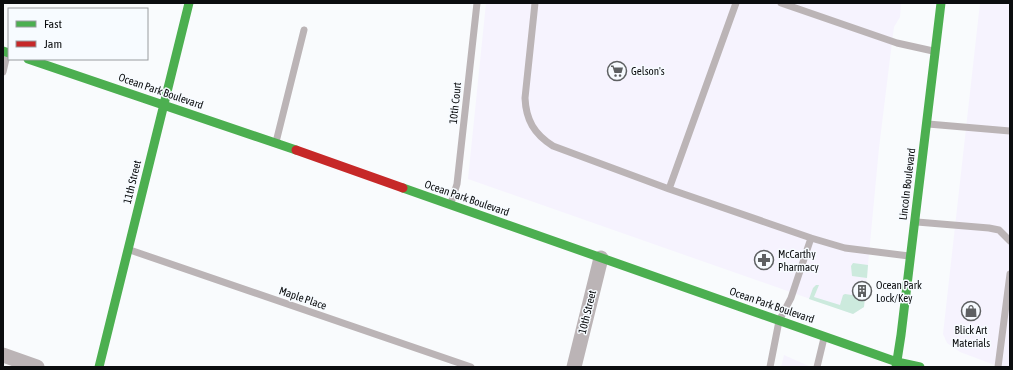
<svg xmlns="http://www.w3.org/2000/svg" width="1013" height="370" viewBox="0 0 1013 370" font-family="'Asap Condensed',sans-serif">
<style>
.commercial{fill:#f6f3fe}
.green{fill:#cceadd}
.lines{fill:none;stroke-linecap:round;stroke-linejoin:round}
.lane{stroke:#bbb4b6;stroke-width:7}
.street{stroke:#bbb4b6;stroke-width:15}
.fast{stroke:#4caf50;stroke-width:9}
.jam{stroke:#c62828;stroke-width:9}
.labels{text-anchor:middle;stroke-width:3;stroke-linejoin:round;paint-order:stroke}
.poi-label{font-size:11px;fill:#0b0d0f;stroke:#f7fbff;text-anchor:start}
.street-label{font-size:11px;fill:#0b0d0f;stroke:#f7fbff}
</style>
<rect width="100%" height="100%" fill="#f9fbfd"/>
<path class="commercial" d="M486 3H901L900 17 894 27 892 42 879 148 864 307 853 314 468 179Z
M980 3H1010V367H1000L960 352 947 343 943 334Z
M784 355 811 367H781Z"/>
<path class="green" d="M853 263 868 265 867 278 852 276 851 266Z
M816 285H819L814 297 840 305 843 295 845 294 865 297 864 307 853 314 809 299 813 288Z"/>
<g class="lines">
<path class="lane" d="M535 3 525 98C526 120 534 134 553 146L669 189
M736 3 669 189 811 238
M781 3 897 43 933 51
M3 72 7 55
M928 124 1010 131
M276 142 304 30
M451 203 457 184 477 3
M917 222 989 228 999 230 1010 241
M130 250 471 367
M770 367 779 321 791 298 811 238 845 248 909 256
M817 367 824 338
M998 367 1010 274"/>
<path class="street" d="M3 355 37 367
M574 367 601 258"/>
<path class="fast" d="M3 51 9 53
M28 59 296 150
M403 188 897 362 920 367
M99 367 189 3
M896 367 901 335 941 3"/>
<path class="jam" d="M296 150 403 188"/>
</g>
<defs>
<g id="supermarket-ring" transform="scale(1)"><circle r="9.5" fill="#f7fbff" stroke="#5e6062" stroke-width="1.5"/><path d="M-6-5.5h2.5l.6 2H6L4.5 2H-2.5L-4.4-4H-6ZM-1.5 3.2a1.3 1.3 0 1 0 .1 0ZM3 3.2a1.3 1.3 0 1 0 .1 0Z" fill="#5e6062"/></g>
<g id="pharmacy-ring" transform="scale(1)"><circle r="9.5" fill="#f7fbff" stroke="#5e6062" stroke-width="1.5"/><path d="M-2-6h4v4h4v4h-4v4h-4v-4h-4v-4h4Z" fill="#5e6062"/></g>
<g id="building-ring" transform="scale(1)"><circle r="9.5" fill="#f7fbff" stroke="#5e6062" stroke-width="1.5"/><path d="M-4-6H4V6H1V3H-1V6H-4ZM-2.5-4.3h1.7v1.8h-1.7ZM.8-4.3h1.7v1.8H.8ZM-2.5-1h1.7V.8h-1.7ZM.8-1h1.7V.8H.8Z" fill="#5e6062"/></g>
<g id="shop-ring" transform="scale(1)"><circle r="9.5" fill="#f7fbff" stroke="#5e6062" stroke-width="1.5"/><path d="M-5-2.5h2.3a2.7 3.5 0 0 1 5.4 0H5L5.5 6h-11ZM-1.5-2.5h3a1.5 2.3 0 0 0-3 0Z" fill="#5e6062"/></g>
</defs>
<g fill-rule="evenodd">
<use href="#supermarket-ring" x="617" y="71"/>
<use href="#pharmacy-ring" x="764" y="260"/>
<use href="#building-ring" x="862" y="291"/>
<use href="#shop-ring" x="971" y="311"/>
</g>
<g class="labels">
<g class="poi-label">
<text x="631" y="75">Gelson's</text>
<text x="778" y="258">McCarthy<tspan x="778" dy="13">Pharmacy</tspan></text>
<text x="876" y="289">Ocean Park<tspan x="876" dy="13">Lock/Key</tspan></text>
<text x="971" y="334" text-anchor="middle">Blick Art<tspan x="971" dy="13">Materials</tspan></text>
</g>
<g class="street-label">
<text transform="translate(161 91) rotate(19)" y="4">Ocean Park Boulevard</text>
<text transform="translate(455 103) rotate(-84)" y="4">10th Court</text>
<text transform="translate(132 182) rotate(-76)" y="4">11th Street</text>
<text transform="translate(907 184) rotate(-83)" y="4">Lincoln Boulevard</text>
<text transform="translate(467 198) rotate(19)" y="4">Ocean Park Boulevard</text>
<text transform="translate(303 298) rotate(19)" y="4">Maple Place</text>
<text transform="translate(772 305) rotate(19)" y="4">Ocean Park Boulevard</text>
<text transform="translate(587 312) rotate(-76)" y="4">10th Street</text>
</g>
</g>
<rect width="1013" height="370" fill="none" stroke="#0b0d0f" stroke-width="8"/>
<rect x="8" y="8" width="140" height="52" fill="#f7fbff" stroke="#999c9f"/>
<rect x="16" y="21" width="20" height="6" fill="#4caf50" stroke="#999c9f"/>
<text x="44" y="28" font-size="12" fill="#0b0d0f">Fast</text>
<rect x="16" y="41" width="20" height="6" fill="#c62828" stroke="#999c9f"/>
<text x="44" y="48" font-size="12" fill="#0b0d0f">Jam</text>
</svg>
